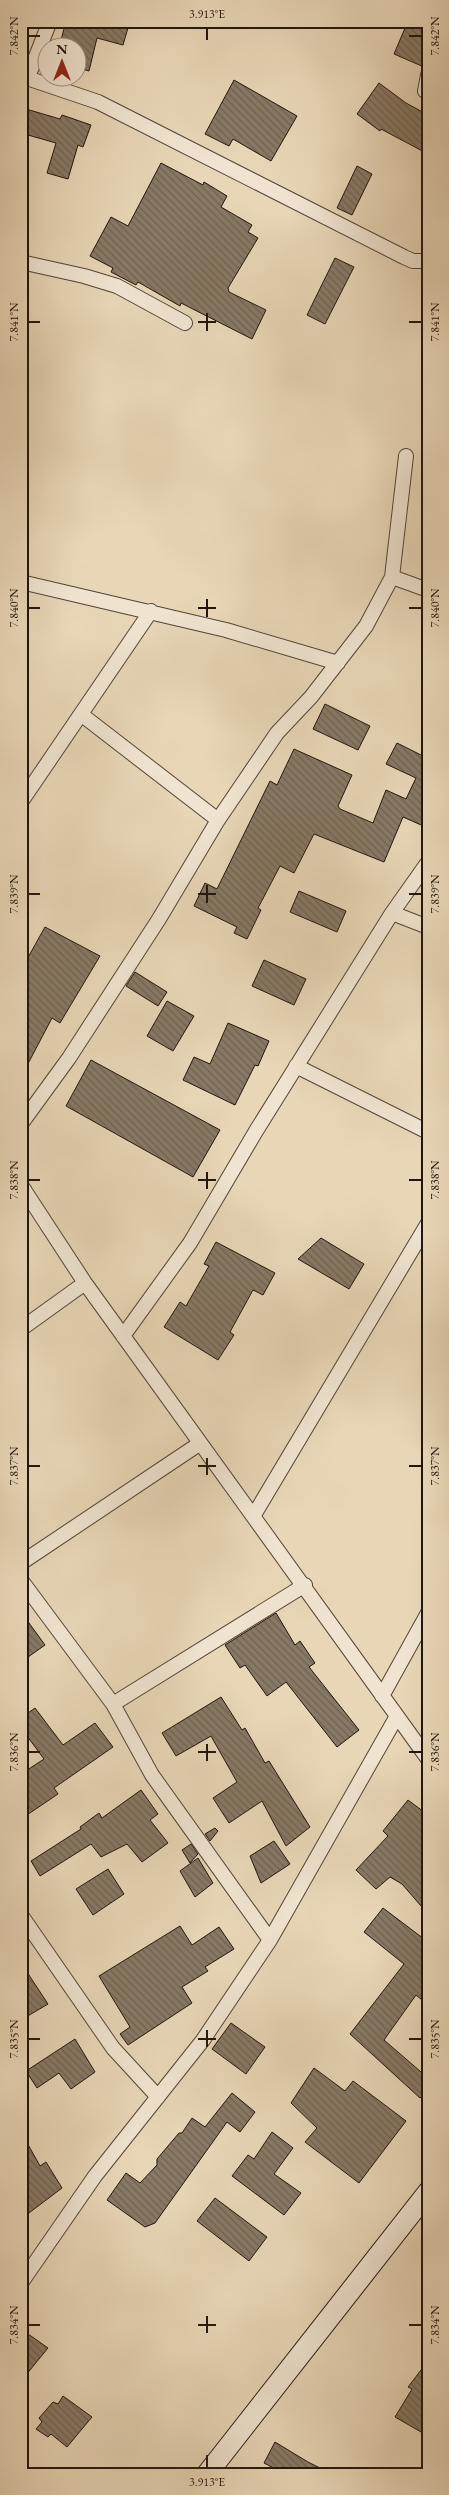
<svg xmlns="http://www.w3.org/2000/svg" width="449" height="2495" viewBox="0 0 449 2495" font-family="'EB Garamond',serif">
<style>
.building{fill:url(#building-back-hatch);stroke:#21150c}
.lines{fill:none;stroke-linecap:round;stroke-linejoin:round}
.minor-casing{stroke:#534537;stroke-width:16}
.secondary-casing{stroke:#21150c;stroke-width:22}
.minor{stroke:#f0e4d0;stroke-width:14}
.secondary{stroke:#f0e4d0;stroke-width:20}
.ticks{fill:none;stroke:#21150c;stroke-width:2}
.neatline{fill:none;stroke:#21150c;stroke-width:2}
.ticks-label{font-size:12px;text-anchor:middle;fill:#21150c}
</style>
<defs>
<pattern id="building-back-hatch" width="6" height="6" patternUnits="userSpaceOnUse" patternTransform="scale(1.25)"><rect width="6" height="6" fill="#887965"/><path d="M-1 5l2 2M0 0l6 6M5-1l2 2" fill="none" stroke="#6f6252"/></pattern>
</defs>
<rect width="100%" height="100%" fill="#e8d6b7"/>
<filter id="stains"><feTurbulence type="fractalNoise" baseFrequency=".004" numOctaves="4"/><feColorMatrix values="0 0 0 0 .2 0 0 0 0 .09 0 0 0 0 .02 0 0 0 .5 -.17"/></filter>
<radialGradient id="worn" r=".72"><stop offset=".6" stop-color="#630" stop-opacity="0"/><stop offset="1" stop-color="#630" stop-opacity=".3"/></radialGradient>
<path class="building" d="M66 21H130L123 45 97 38 89 71 78 68V48H59Z
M408 21H428V58L424 67 394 54Z
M234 80 297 116 271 161 233 139 229 146 205 134Z
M379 83 406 103 428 115V154L381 129 380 131 357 114Z
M26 109 60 119 62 115 91 125 83 147 78 145 68 179 47 173 56 143 21 133Z
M161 163 203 185 204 182 227 196 221 207 252 225 248 232 258 238 228 288 229 292 266 310 252 339 181 303 180 306 138 282 136 285 111 272 113 268 90 256 111 217 128 226Z
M357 166 372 174 352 215 337 208Z
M335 258 354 267 325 324 307 315Z
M325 704 370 726 358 750 313 729Z
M397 743 425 757 428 752V828L403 817 384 862 314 834 294 873 280 866 258 908 261 910 247 939 234 933 237 927 194 906 205 883 217 889 270 781 277 785 294 749 352 775 338 806 340 809 373 823 386 790 406 799 416 778 386 764Z
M299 891 346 911 337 932 290 912Z
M45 927 100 956 60 1023 52 1018 21 1077V970Z
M264 960 306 979 294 1005 252 986Z
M135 972 167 992 158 1006 126 986Z
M167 1001 194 1016 173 1051 147 1036Z
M228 1023 269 1041 258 1066 255 1065 235 1105 183 1080 194 1057 210 1064Z
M91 1060 220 1130 193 1177 66 1106Z
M321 1238 364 1264 349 1289 298 1259Z
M216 1242 275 1273 263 1295 253 1290 230 1332 234 1335 218 1360 164 1327 180 1302 186 1306 209 1266 204 1264Z
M21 1612 45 1645 21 1662Z
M276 1613 295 1645 300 1641 315 1663 309 1667 359 1730 337 1747 286 1682 267 1696 245 1665 240 1668 225 1645Z
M221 1697 242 1730 245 1728 265 1763 269 1761 310 1827 286 1846 262 1801 229 1823 213 1798 237 1782 211 1736 176 1756 162 1733Z
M35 1708 63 1745 95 1723 113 1747 54 1788 58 1794 21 1819V1774L44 1759 21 1728V1718Z
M141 1790 158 1814 150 1820 168 1843 142 1862 127 1844 101 1857 91 1844 40 1876 31 1861 81 1829 80 1827 99 1813 102 1818Z
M408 1800 428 1815V1914L402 1884 390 1877 376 1889 356 1870 388 1836 383 1831Z
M215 1828 218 1831 210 1841 205 1834Z
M274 1841 290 1864 261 1883 250 1856Z
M191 1844 198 1854 190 1863 182 1850Z
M198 1858 213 1883 195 1897 180 1871Z
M108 1869 124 1894 93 1915 76 1889Z
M383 1908 428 1942V2005L416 1995 384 2040 428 2078V2090L420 2098 350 2034 404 1964 364 1932Z
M180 1926 192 1945 219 1927 234 1949 205 1967 208 1971 182 1987 192 2003 128 2045 120 2034 130 2027 99 1976Z
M21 1963 48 2004 21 2020Z
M231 2023 265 2047 246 2074 212 2049Z
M75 2039 95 2072 71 2089 59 2073 37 2088 26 2071Z
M314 2068 345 2091 353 2081 406 2121 359 2183 305 2142 317 2128 291 2103Z
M232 2093 255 2112 240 2132 227 2122 155 2223 145 2227 107 2200 126 2173 140 2183 157 2165V2159L179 2133H182L192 2118 205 2127Z
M21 2132 40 2166 46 2162 62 2188 21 2219Z
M272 2132 293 2148 274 2174 301 2193 284 2215 232 2176 248 2155 254 2159Z
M215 2198 267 2237 249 2261 197 2221Z
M21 2329 48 2348 21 2381Z
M428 2361V2436L395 2417 412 2389 408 2387Z
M63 2396 92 2417 67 2447 51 2434 48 2437 36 2429 42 2422 39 2418 53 2402 58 2404Z
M275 2442 308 2462 332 2474H285L264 2463Z"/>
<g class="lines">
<g class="minor-casing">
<path id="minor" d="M428 75 425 91 428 93
M21 76 98 102 404 257 413 261H428
M28 77 50 21
M21 262 84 276 117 286 185 323
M392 577 428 590
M21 582 226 630 338 663
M82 715 218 820
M21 802 151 611
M392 913 428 927
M296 1066 428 1132
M21 1124 69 1058 159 919 218 820 277 733 311 697 366 626 392 577 406 456
M21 1185 85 1283 428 1759
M21 1329 85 1283
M123 1336 190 1243 256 1131 392 913 428 862
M254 1515 428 1223
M21 1563 199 1444
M21 1580 113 1704 152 1775 270 1940
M382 1696 428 1613
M113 1704 305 1585
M21 1915 113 2048 158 2097
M21 2283 95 2176 203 2040 270 1940 397 1716"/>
</g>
<g class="secondary-casing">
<path id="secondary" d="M207 2474 428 2192"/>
</g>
<use href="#minor" class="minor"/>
<use href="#secondary" class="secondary"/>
</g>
<path class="ticks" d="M207 28V40M28 36H40M409 36H422M207 313V331M28 322H40M198 322H216M409 322H422M207 599V617M28 608H40M198 608H216M409 608H422M207 885V903M28 894H40M198 894H216M409 894H422M207 1172V1189M28 1180H40M198 1180H216M409 1180H422M207 1458V1475M28 1466H40M198 1466H216M409 1466H422M207 1744V1761M28 1752H40M198 1752H216M409 1752H422M207 2030V2047M28 2039H40M198 2039H216M409 2039H422M207 2316V2333M28 2325H40M198 2325H216M409 2325H422M207 2455V2468"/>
<rect width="449" height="2495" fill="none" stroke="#e8d6b7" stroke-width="55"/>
<g transform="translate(62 62)"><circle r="24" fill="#f0e4d0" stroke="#9d9182"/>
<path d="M0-4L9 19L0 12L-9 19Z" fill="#8f2418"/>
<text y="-8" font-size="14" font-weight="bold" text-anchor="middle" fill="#21150c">N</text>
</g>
<rect x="28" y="28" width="394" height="2440" class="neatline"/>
<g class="ticks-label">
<text x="207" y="18">3.913°E</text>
<text transform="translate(14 36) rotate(-90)" y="4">7.842°N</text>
<text transform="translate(435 36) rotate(-90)" y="4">7.842°N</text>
<text transform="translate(14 322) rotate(-90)" y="4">7.841°N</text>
<text transform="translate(435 322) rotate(-90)" y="4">7.841°N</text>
<text transform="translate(14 608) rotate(-90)" y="4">7.840°N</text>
<text transform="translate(435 608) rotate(-90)" y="4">7.840°N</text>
<text transform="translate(14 894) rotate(-90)" y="4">7.839°N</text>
<text transform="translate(435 894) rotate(-90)" y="4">7.839°N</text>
<text transform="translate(14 1180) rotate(-90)" y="4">7.838°N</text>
<text transform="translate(435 1180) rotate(-90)" y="4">7.838°N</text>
<text transform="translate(14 1466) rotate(-90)" y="4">7.837°N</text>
<text transform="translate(435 1466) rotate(-90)" y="4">7.837°N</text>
<text transform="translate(14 1752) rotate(-90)" y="4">7.836°N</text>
<text transform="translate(435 1752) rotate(-90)" y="4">7.836°N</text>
<text transform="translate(14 2039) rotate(-90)" y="4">7.835°N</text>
<text transform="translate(435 2039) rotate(-90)" y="4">7.835°N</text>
<text transform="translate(14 2325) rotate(-90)" y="4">7.834°N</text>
<text transform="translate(435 2325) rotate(-90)" y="4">7.834°N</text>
<text x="207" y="2486">3.913°E</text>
</g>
<rect width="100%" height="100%" filter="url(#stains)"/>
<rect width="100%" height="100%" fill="url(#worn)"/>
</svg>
